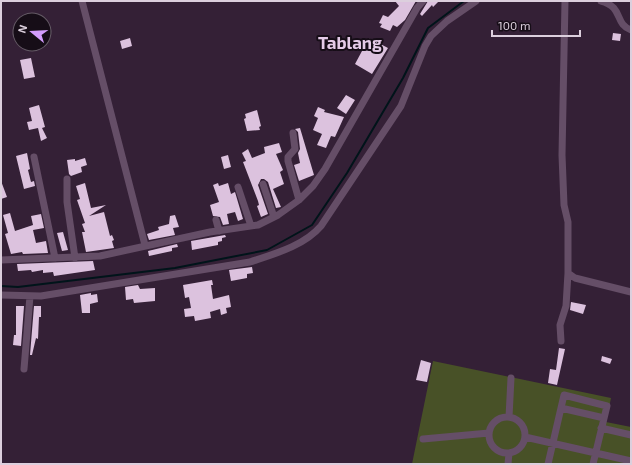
<svg xmlns="http://www.w3.org/2000/svg" width="632" height="465" font-family="'Exo 2',sans-serif">
<style>
.green{fill:#485127}
.lines{fill:none;stroke-linecap:round;stroke-linejoin:round}
.stream{stroke:#00141a;stroke-width:2}
.building{fill:#dcc2de}
.minor{stroke:#654e67;stroke-width:7}
.labels{text-anchor:middle;stroke-width:4;stroke-linejoin:round;paint-order:stroke}
.quarter-label{font-size:17px;font-weight:bold;fill:#e5cbe8;stroke:#160d17}
</style>
<rect width="100%" height="100%" fill="#342036"/>
<path class="green" d="M433 361 611 398 606 422 631 427V464H412Z"/>
<g class="lines">
<path class="stream" d="M1 286 18 287 175 268 267 250 312 225 347 173 403 78 428 28 464 1"/>
</g>
<path class="building" d="M395 1H416L405 20 397 27 393 25 390 31 380 27 382 24 379 23 383 15 388 17 399 6Z
M428 1H439L433 7 432 5 422 16 420 14Z
M613 33 621 34 620 41 612 40Z
M130 38 132 46 122 49 120 41Z
M369 38 388 48 372 74 355 64Z
M31 58 35 77 24 79 20 60Z
M346 95 355 100 346 114 337 108Z
M39 105 45 127 42 128 47 138 41 141 38 128 29 130 27 122 32 121 29 108Z
M318 107 325 110 324 112 344 117 335 137 331 136 326 148 317 145 322 134 313 130 318 118 314 116Z
M257 110 261 126 259 127 260 130 247 131 244 119 246 118 245 114Z
M300 128 314 175 299 181 294 165 300 163 298 153 300 149 298 132 295 129Z
M279 143 282 152 276 154 283 170 280 172 284 184 273 189 281 207 276 208 268 182 264 179H261L258 185 268 214 261 217 257 206 259 205 258 201 243 162 246 161 242 153 248 149 252 158 265 153 264 147Z
M27 153 30 169 28 170 31 182 34 181 35 186 24 189 16 156Z
M228 155 231 167 224 169 221 157Z
M85 158 87 165 81 167 82 172 71 176 69 174 67 160 75 159V161Z
M1 181 7 197 1 199Z
M85 183 91 208 106 205 89 216 104 212 110 236 112 235 114 240 112 241 114 248 86 252 82 232H85L82 224 85 223 77 200 80 199 76 186Z
M218 183 219 186 228 183 231 194 235 192 243 219 238 221 235 212 227 214 229 224 223 225 220 217 213 216 210 205 219 202 213 185Z
M10 213 15 231 33 225 31 216 41 214 44 228 33 230 36 243 46 241 48 253 23 254 22 252 11 254 5 234 8 233 3 215Z
M175 215 179 227 173 228 175 235 149 240 147 234 159 230 158 227 169 224 170 216Z
M63 232 68 250 62 251 57 233Z
M225 235 226 237 222 238V241L218 242V245L192 250 191 241Z
M177 244 178 247 172 248V251L149 256 148 251Z
M93 261 95 270 54 276 53 272 43 273V270L32 272 31 270 18 271 17 264Z
M252 267 253 273 247 274V278L231 281 229 270Z
M212 280 213 285H211L213 299 229 295 231 307 226 308 227 313 221 315 220 309 210 312 211 318 195 321 194 316 185 317 184 309 191 308 189 297 185 298 183 285Z
M138 285 140 289 155 288V301L134 303 133 299 126 300 125 287Z
M91 293V295L97 294 98 302 90 304V313H82L80 295Z
M571 302 586 305 583 314 570 310Z
M16 306H24L21 346 13 345 14 335H16Z
M34 306H41V317H39L38 339 36 338 32 355H30Z
M559 348 565 349 557 385 548 383 550 369 556 370Z
M602 356 612 359 610 364 601 361Z
M421 360 431 363 427 382 416 380Z"/>
<g class="lines">
<path class="minor" d="M82 1 145 245
M565 1 562 155 564 205 568 222V273L575 278 631 292
M601 1C624 7 614 24 631 30
M293 133 295 149 288 157V161L299 200
M34 157 55 258
M67 179V202L75 258
M263 184 274 217
M238 187 251 226
M216 220 219 231
M1 260 100 256 210 232 258 225 278 215 299 200 313 186 325 169 417 8 423 1
M1 295 41 296 250 262C274 254 304 246 321 226L401 106 425 46 431 36 447 21 476 1
M561 341 560 325 566 306 568 273
M24 369 30 296
M561 408 604 418
M509 417 511 378
M489 435a18 18 0 1 1 36 0a18 18 0 1 1-36 0Z
M601 428 631 435
M525 437 631 461
M423 439 489 433
M508 464 509 453
M548 464 564 395 607 406 593 464"/>
</g>
<g class="labels">
<g class="quarter-label">
<text x="350" y="49">Tablang</text>
</g>
</g>
<rect width="632" height="465" fill="none" stroke="#dccfdd" stroke-width="4"/>
<g transform="translate(32 32) rotate(288)"><circle r="19" fill="#160d17" stroke="#655b66"/>
<path d="M0-3L7 15L0 10L-7 15Z" fill="#d39cfd"/>
<text y="-6" font-size="11" font-weight="bold" text-anchor="middle" fill="#dccfdd">N</text>
</g>
<path d="M492 30v6h88v-6" fill="none" stroke="#dccfdd" stroke-width="2"/>
<text x="498" y="30" font-size="12" fill="#dccfdd" stroke="#160d17" stroke-width="3" paint-order="stroke">100 m</text>
</svg>
